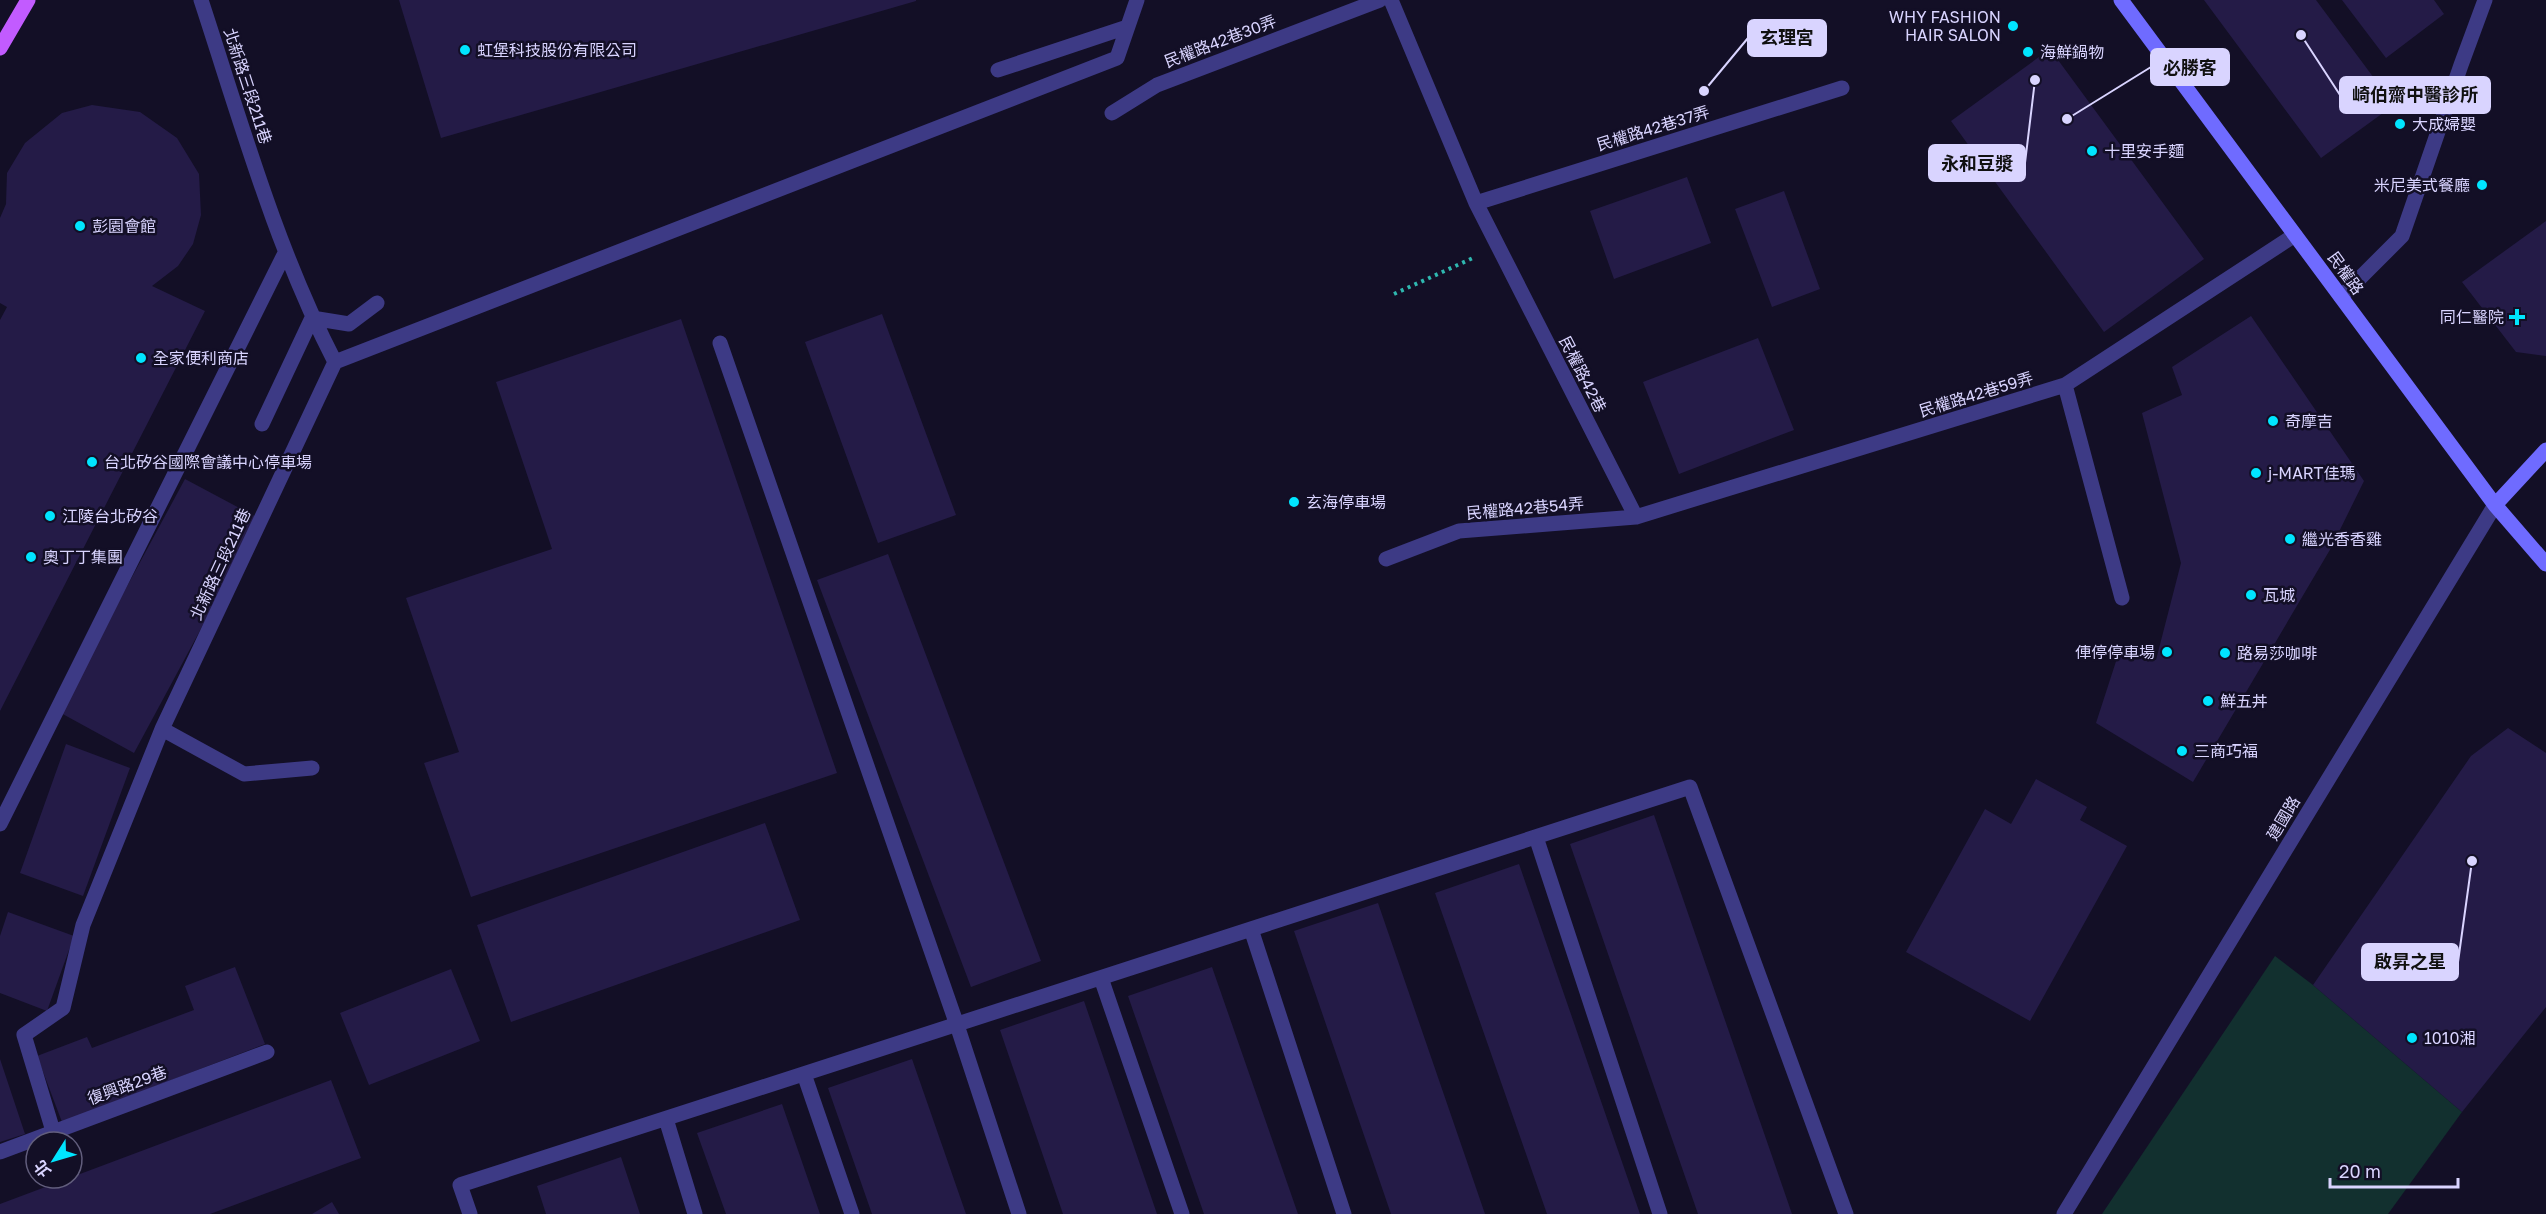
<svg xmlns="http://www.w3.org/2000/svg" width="2546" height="1214" font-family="'Golos Text','Noto Sans TC',sans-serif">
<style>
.green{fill:#12302f}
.building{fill:#241b47}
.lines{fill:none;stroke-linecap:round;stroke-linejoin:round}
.path{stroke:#2fb8b0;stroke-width:4;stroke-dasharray:3 4.5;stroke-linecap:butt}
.lane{stroke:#3d3a85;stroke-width:15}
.street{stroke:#3d3a85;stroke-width:15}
.secondary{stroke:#6f6bff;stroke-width:15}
.primary{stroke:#c25bff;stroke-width:15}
.poi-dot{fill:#00e5ff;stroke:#130f26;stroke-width:2}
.labels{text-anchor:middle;stroke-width:5;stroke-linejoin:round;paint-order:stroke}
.poi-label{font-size:16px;fill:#d9d4ff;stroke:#130f26;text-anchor:start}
.street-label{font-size:16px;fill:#d9d4ff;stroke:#130f26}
.leader{fill:none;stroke:#d9d4ff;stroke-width:2}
.callout-dot{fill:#d9d4ff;stroke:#130f26;stroke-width:2}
.callout{fill:#d9d4ff;stroke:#d9d4ff;stroke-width:2}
.callout-label{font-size:18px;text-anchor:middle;font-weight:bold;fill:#111}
</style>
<rect width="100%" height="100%" fill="#130f26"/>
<path class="green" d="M2275 956 2313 985 2462 1112 2388 1214H2102Z"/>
<path class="building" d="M399 0H916V1L441 138Z
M2204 0H2316L2394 105 2321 158Z
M2342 0H2434L2444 14 2386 58Z
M2050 49 2204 259 2104 332 1951 121Z
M92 105 140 112 177 138 199 174 201 215 193 244 178 266 152 286 205 311 0 711V320L7 307 0 303V218L6 204 7 173 25 143 62 113Z
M1687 177 1711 243 1614 279 1590 211Z
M1784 191 1820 289 1772 307 1735 209Z
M2546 221V356L2516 352 2462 282Z
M882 314 956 515 878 543 805 342Z
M2251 316 2364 481 2331 548 2193 782 2096 723 2121 646 2156 660 2181 563 2142 413 2182 395 2172 367Z
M681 319 837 773 471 897 424 763 459 752 406 598 552 549 496 382Z
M1758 338 1794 430 1679 474 1643 382Z
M185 479 260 519 134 753 59 712Z
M888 554 1041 961 971 987 817 580Z
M2508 728 2546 753V1007L2462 1112 2313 985 2471 756Z
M66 744 130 768 83 896 20 873Z
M2036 779 2087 807 2080 820 2127 846 2030 1021 1906 952 1985 809 2011 824Z
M1654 815 1792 1214H1698L1570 844Z
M765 823 800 920 511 1022 477 925Z
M1519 864 1640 1214H1547L1435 893Z
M1378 903 1485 1214H1391L1294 931Z
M8 912 74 936 47 1011 0 993V936Z
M235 967 265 1044 62 1122 37 1056 87 1037 92 1048 194 1010 185 986Z
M1212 967 1298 1214H1204L1128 996Z
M451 969 480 1041 369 1085 340 1013Z
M1084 1001 1157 1214H1063L1000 1030Z
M0 1059 25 1134 0 1142Z
M912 1059 966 1214H872L828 1088Z
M331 1080 361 1158 210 1214H0V1204Z
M782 1104 820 1214H726L697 1133Z
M621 1157 640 1214H546L537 1186Z
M332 1202 339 1214H312Z"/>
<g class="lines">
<path class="path" d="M1394 294 1473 258"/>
<path class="lane" d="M1391 0 1476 203 1636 517
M998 70 1127 27
M1112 113 1157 85 1380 0
M1476 203 1842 88
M2341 297 2402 236 2461 65 2485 0
M720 343 957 1025 1019 1214
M335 362 1117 58 1137 0
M2065 385 2122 598
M262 424 312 318 349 324 377 303
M1386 559 1459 531 1636 517 2065 385 2295 235
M162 729 244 774 312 768
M0 824 285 253
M1536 837 1660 1214
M1251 929 1344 1214
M1101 978 1182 1214
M804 1074 852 1214
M666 1119 695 1214
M53 1131 24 1035 63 1008 83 925 162 729 335 362C276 248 241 122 201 0
M0 1152 267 1052
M470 1214 460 1185 1690 787 1846 1214"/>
<path class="street" d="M2064 1214 2495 505"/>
<path class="secondary" d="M2121 0 2495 505 2546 564
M2495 505 2546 450"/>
<path class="primary" d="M0 48 28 0"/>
</g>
<g class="poi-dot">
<circle cx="2013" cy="26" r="6"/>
<circle cx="465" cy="50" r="6"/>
<circle cx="2028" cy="52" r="6"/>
<circle cx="2400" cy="124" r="6"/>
<circle cx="2092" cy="151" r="6"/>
<circle cx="2482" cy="185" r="6"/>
<circle cx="80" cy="226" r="6"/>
<path d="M2514 308h6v6h6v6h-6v6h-6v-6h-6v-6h6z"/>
<circle cx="141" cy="358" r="6"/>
<circle cx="2273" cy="421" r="6"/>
<circle cx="92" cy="462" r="6"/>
<circle cx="2256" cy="473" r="6"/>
<circle cx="1294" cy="502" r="6"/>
<circle cx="50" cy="516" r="6"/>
<circle cx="2290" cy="539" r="6"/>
<circle cx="31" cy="557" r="6"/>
<circle cx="2251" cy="595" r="6"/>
<circle cx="2167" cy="652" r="6"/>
<circle cx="2225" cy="653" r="6"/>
<circle cx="2208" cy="701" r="6"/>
<circle cx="2182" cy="751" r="6"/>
<circle cx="2412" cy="1038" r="6"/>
</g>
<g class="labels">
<g class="poi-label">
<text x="2001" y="23" text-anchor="end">WHY FASHION<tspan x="2001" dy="18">HAIR SALON</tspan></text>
<text x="477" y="56">虹堡科技股份有限公司</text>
<text x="2040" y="58">海鮮鍋物</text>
<text x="2412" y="130">大成婦嬰</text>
<text x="2104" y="157">十里安手麵</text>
<text x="2470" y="191" text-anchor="end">米尼美式餐廳</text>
<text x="92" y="232">彭園會館</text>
<text x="2504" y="323" text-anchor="end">同仁醫院</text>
<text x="153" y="364">全家便利商店</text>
<text x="2285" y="427">奇摩吉</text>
<text x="104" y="468">台北矽谷國際會議中心停車場</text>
<text x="2268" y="479">j-MART佳瑪</text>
<text x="1306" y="508">玄海停車場</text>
<text x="62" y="522">江陵台北矽谷</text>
<text x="2302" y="545">繼光香香雞</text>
<text x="43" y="563">奧丁丁集團</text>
<text x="2263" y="601">瓦城</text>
<text x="2155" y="658" text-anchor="end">俥停停車場</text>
<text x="2237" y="659">路易莎咖啡</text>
<text x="2220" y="707">鮮五丼</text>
<text x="2194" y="757">三商巧福</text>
<text x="2424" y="1044">1010湘</text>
</g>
<g class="street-label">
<text transform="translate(1220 41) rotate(-21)" y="6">民權路42巷30弄</text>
<text transform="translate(248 86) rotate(72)" y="6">北新路三段211巷</text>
<text transform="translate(1653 128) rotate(-17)" y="6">民權路42巷37弄</text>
<text transform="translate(2346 273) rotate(54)" y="6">民權路</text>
<text transform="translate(1583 374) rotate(63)" y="6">民權路42巷</text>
<text transform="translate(1976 394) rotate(-17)" y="6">民權路42巷59弄</text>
<text transform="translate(1525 508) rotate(-5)" y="6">民權路42巷54弄</text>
<text transform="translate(220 564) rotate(-65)" y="6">北新路三段211巷</text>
<text transform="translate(2283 818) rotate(-59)" y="6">建國路</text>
<text transform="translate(127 1085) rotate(-20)" y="6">復興路29巷</text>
</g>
</g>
<path class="leader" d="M1704 91L1748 38M2067 119L2151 67M2301 35L2340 95M2035 80L2025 163M2472 861L2458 962"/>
<g class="callout-dot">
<circle cx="1704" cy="91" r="6"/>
<circle cx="2067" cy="119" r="6"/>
<circle cx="2301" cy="35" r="6"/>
<circle cx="2035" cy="80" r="6"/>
<circle cx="2472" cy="861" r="6"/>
</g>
<g class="callout">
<rect x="1748" y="20" width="78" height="36" rx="6"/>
<rect x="2151" y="49" width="78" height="36" rx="6"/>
<rect x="2340" y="77" width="150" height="36" rx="6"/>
<rect x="1929" y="145" width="96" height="36" rx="6"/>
<rect x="2362" y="944" width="96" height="36" rx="6"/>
</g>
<g class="callout-label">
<text x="1787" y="44">玄理宮</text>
<text x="2190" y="74">必勝客</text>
<text x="2415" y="101">崎伯齋中醫診所</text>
<text x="1977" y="170">永和豆漿</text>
<text x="2410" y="968">啟昇之星</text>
</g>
<g transform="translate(54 1160) rotate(233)"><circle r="28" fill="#130f26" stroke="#625e7d" stroke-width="1.5"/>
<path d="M0-4.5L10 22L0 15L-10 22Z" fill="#00e5ff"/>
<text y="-9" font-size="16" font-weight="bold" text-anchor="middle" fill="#d9d4ff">北</text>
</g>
<path d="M2330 1178v9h128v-9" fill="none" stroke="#d9d4ff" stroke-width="3"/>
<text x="2339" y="1178" font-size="18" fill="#d9d4ff" stroke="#130f26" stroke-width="4.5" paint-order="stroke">20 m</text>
</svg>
